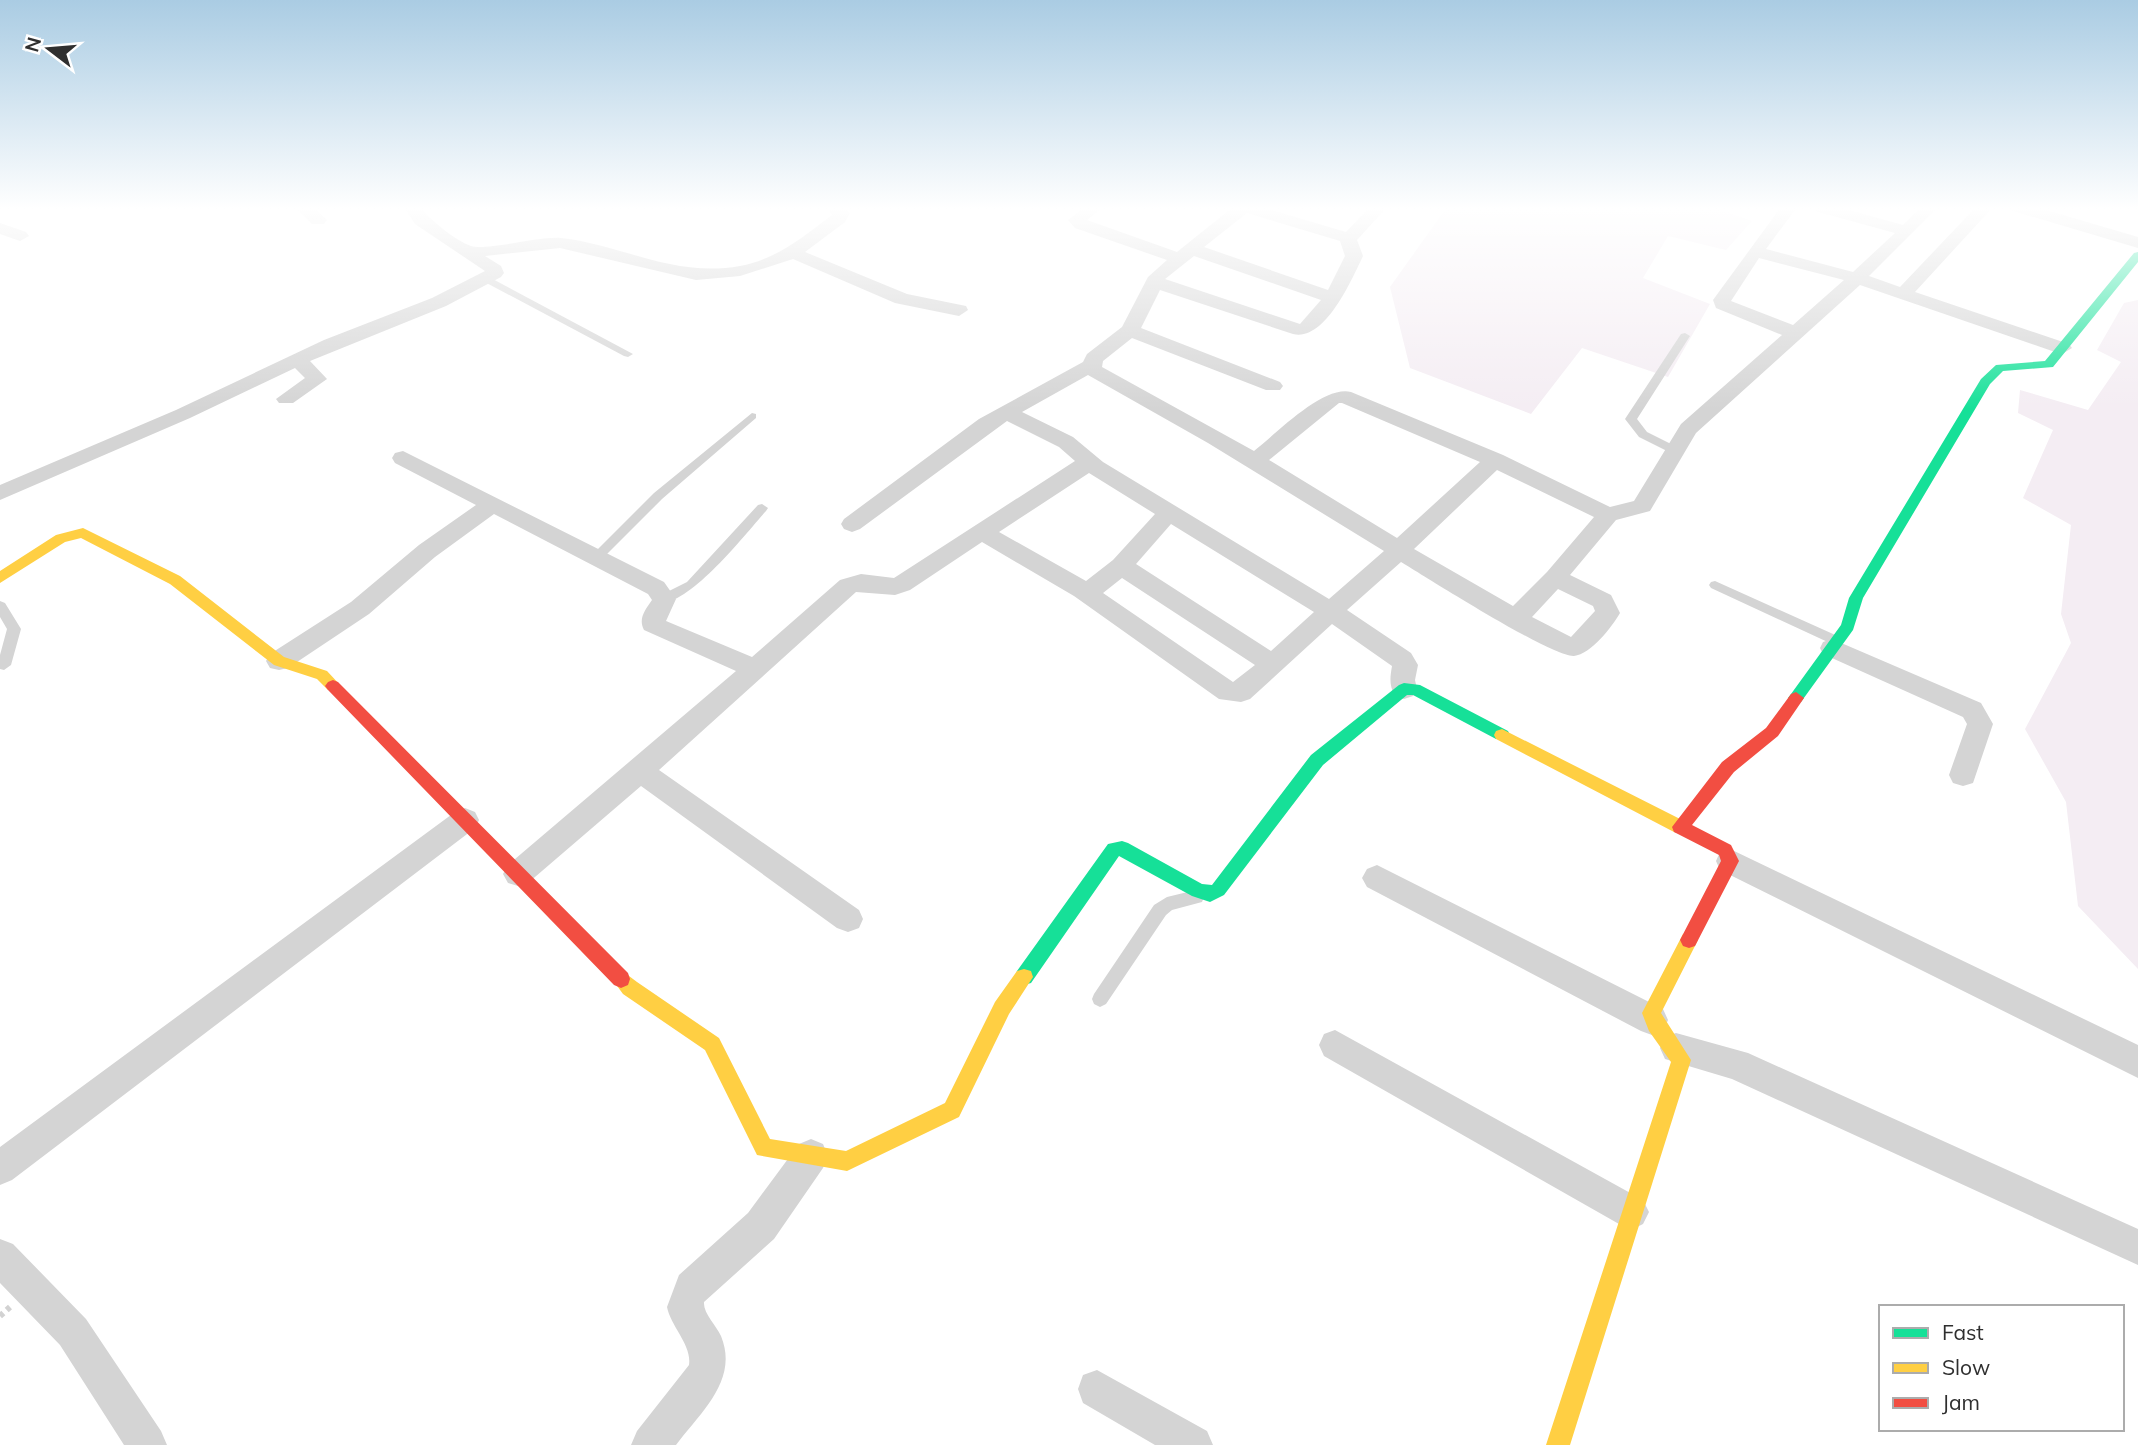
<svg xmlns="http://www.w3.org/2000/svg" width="2138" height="1445" font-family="Mulish,sans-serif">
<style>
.green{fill:#f4edf3}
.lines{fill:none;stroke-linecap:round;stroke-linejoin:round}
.path{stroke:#d2d2d2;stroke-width:6;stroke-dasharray:4.5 4.5;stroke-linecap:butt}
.lane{fill:#d4d4d4;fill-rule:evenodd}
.street{fill:#d4d4d4;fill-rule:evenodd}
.fast{fill:#16e098;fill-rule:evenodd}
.slow{fill:#ffcf43;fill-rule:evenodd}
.jam{fill:#f24e42;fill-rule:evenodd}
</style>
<rect width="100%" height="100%" fill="#fff"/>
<path class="green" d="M1447 207H1712L1752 221 1726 250 1668 236 1643 278 1710 304 1668 377 1582 348 1531 414 1410 368 1390 287Z
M2138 300V969L2078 906 2066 802 2025 729 2071 643 2061 614 2071 525 2023 498 2053 430 2018 413 2020 390 2088 410 2121 362 2097 350 2124 303Z"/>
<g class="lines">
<path class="path" d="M0 1316 10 1307"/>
<path class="lane" d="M481 276H487L633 354 628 357 624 356 481 280Z
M1685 333 1690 336 1637 419 1647 432 1679 448V454L1675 455 1639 437 1625 419 1681 334Z
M752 413 756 414V418L662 499 600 561H592L590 558 592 555 654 493Z
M762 504 768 508 766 511C747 532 688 608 659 602L658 599 659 596 687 582 758 505Z
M1715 581 1842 638 1844 641 1842 644H1832L1711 588 1709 585 1711 582Z
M0 601 5 603 21 629 11 665 4 670 0 669V655L7 629 0 617Z
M1196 890 1202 892 1204 897 1202 902 1172 910 1166 915 1106 1004 1100 1007 1094 1004 1092 999 1094 994 1154 905 1167 897Z"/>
<path class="street" d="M295 207H313L327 220 324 224H312Z
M404 207H420C429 219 456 241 471 246 486 251 540 236 561 238 623 245 674 278 740 266 777 259 803 237 832 215L827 207H845L850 213 845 222 805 252 907 294 966 306 968 310 959 316 895 303 793 259 740 276 696 280 560 248 485 256 501 266 504 273 501 277 446 306 310 361 327 379 293 403H279L276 399 305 378 295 368 190 418 0 500V485L176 410 324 340 432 298 485 271 415 224Z
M1085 207H1103L1087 220 1177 252 1233 207H1262L1346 232 1370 207H1387L1357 240 1363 256C1352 279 1325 342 1293 334L1160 290 1141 328 1280 382 1283 386 1280 390H1266L1132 338 1103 361 1102 367 1254 451C1276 434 1323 385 1351 392L1503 455 1610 507 1634 501 1681 424 1782 335 1716 308 1713 300 1781 207H1797L1766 249 1853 272 1895 233 1815 211 1813 207H1838L1903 225 1921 207H1938L1869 276 1900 287 1976 207H1993L1915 292 2069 344 2072 348 2062 354 2055 352 1860 285 1696 433 1650 511 1616 520 1570 575 1611 595 1620 613C1612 627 1591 654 1574 656 1553 658 1426 577 1401 562L1347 610 1411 653 1418 665 1415 680 1417 689 1413 696 1404 699 1395 696C1389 685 1390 678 1392 666L1332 624 1250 699 1241 702 1219 699 1074 596 982 542 910 590 895 595 856 592 659 770 859 910 863 919 859 928 848 932 837 928 641 786 528 883 518 886 508 883 503 874 508 865 736 671 644 630C638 619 645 610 652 600L648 594 494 514 435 557 369 614 288 668 279 670 270 668 266 661 270 654 351 602 419 545 476 505 395 463 392 458 395 453 403 451 664 582 676 599 666 621 752 657 840 580 861 574 894 578 1075 461 1059 447 1007 421 860 529 852 532 844 529 841 524 844 519 979 419 1083 362 1087 354 1122 327 1148 277 1167 260 1075 228 1068 220ZM1247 213 1340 241 1345 256 1328 290 1204 247ZM1194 256 1321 300 1300 324 1165 279ZM1759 258 1844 280 1793 325 1731 301ZM1088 375 1208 443 1384 551 1329 599 1103 462 1073 437 1022 412ZM1339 403H1342L1480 462 1397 538 1269 460ZM1497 470 1594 517 1547 572 1513 606 1414 549ZM1089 473 1155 514 1113 560 1086 581 999 532ZM1171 524 1314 612 1271 651 1136 564ZM1122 578 1255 665 1233 682 1103 593ZM1558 589 1593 606 1595 611 1571 637 1532 617Z
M2011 207H2036L2138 237V248L2013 211Z
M0 223 26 232 29 236 20 241 0 234Z
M1832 639 1981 703 1993 724 1973 783 1963 786 1953 783 1949 775 1967 724 1963 717 1823 654 1820 648 1823 642Z
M465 808 475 812 479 820 475 828 12 1180 0 1185V1147L455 812Z
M1730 849 2138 1045V1078L1720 870 1716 861 1720 852Z
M1377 865 1663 1009 1668 1020 1663 1031 1652 1035 1641 1031 1367 887 1362 878 1367 869Z
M1335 1030 1643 1200 1649 1212 1643 1224 1631 1230 1619 1224 1324 1056 1319 1045 1324 1034Z
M1676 1033 1748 1053 2138 1229V1265L1732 1079 1665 1059 1660 1048 1665 1037Z
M811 1139 823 1144 828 1156 823 1168 774 1239 704 1302C703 1313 716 1325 721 1336 739 1380 701 1412 676 1445H631L637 1431 689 1365C692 1345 671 1327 667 1307L679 1275 748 1213 799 1144Z
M0 1239 13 1244 86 1319 161 1431 167 1445H124L60 1345 0 1283Z
M1097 1370 1207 1431 1213 1445H1155L1083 1403 1078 1389 1083 1375Z"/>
<path class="fast" d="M2138 252V262L2053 367 2003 371 1990 384 1863 598 1853 630 1801 702H1791L1788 698 1791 694 1841 625 1849 598 1981 379 1996 365 2045 361 2134 253Z
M1404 683 1420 685 1508 731 1510 735 1508 739H1496L1413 695H1407L1323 765 1224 895 1210 902 1192 896 1119 856 1031 983 1024 985 1017 983 1015 977 1017 971 1108 844 1122 841 1128 843 1202 884 1212 885 1311 755 1399 685Z"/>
<path class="slow" d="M83 528 180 576 284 657 327 671 341 686 338 690H328L317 679 274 665 170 584 81 538 65 542 0 583V571L56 535Z
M1502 729 1686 822 1688 827 1686 832 1680 834 1674 832 1496 739 1494 735 1496 731Z
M1689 932 1695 934 1698 940 1661 1013 1691 1060 1570 1445H1546L1671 1062 1649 1031 1642 1013 1683 934Z
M1024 969 1031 971 1033 977 1009 1014 959 1117 847 1171 757 1155 705 1050 623 994 612 979 614 973 621 970 637 982 719 1038 770 1139 846 1151 945 1103 995 1002 1017 971Z"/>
<path class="jam" d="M333 680 338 682 628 973 630 979 628 985 621 988 614 985 328 690 325 686 328 682Z
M1796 692 1804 698 1778 736 1734 772 1692 825 1731 845 1739 861 1695 946 1689 948 1683 946 1680 940 1721 861 1719 855 1674 832 1672 827 1722 762 1766 728 1791 694Z"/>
</g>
<linearGradient id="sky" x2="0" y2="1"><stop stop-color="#aacce3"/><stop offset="0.51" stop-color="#fff"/><stop offset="1" stop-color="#fff" stop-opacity="0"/></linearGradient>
<rect width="2138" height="409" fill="url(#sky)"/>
<rect x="1879" y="1305" width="245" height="126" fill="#ffffff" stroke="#acacac" stroke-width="2"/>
<rect x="1893" y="1328" width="35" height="10" fill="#16e098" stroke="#acacac" stroke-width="2"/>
<text x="1942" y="1340" font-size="21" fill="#2f2f2f">Fast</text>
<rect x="1893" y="1363" width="35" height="10" fill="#ffcf43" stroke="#acacac" stroke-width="2"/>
<text x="1942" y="1375" font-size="21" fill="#2f2f2f">Slow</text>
<rect x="1893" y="1398" width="35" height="10" fill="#f24e42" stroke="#acacac" stroke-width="2"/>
<text x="1942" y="1410" font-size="21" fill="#2f2f2f">Jam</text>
<g transform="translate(49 49) rotate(286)" stroke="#ffffff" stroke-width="5" paint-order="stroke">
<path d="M0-5L12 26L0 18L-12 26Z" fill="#2f2f2f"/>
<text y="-10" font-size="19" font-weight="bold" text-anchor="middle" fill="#2f2f2f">N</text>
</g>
</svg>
